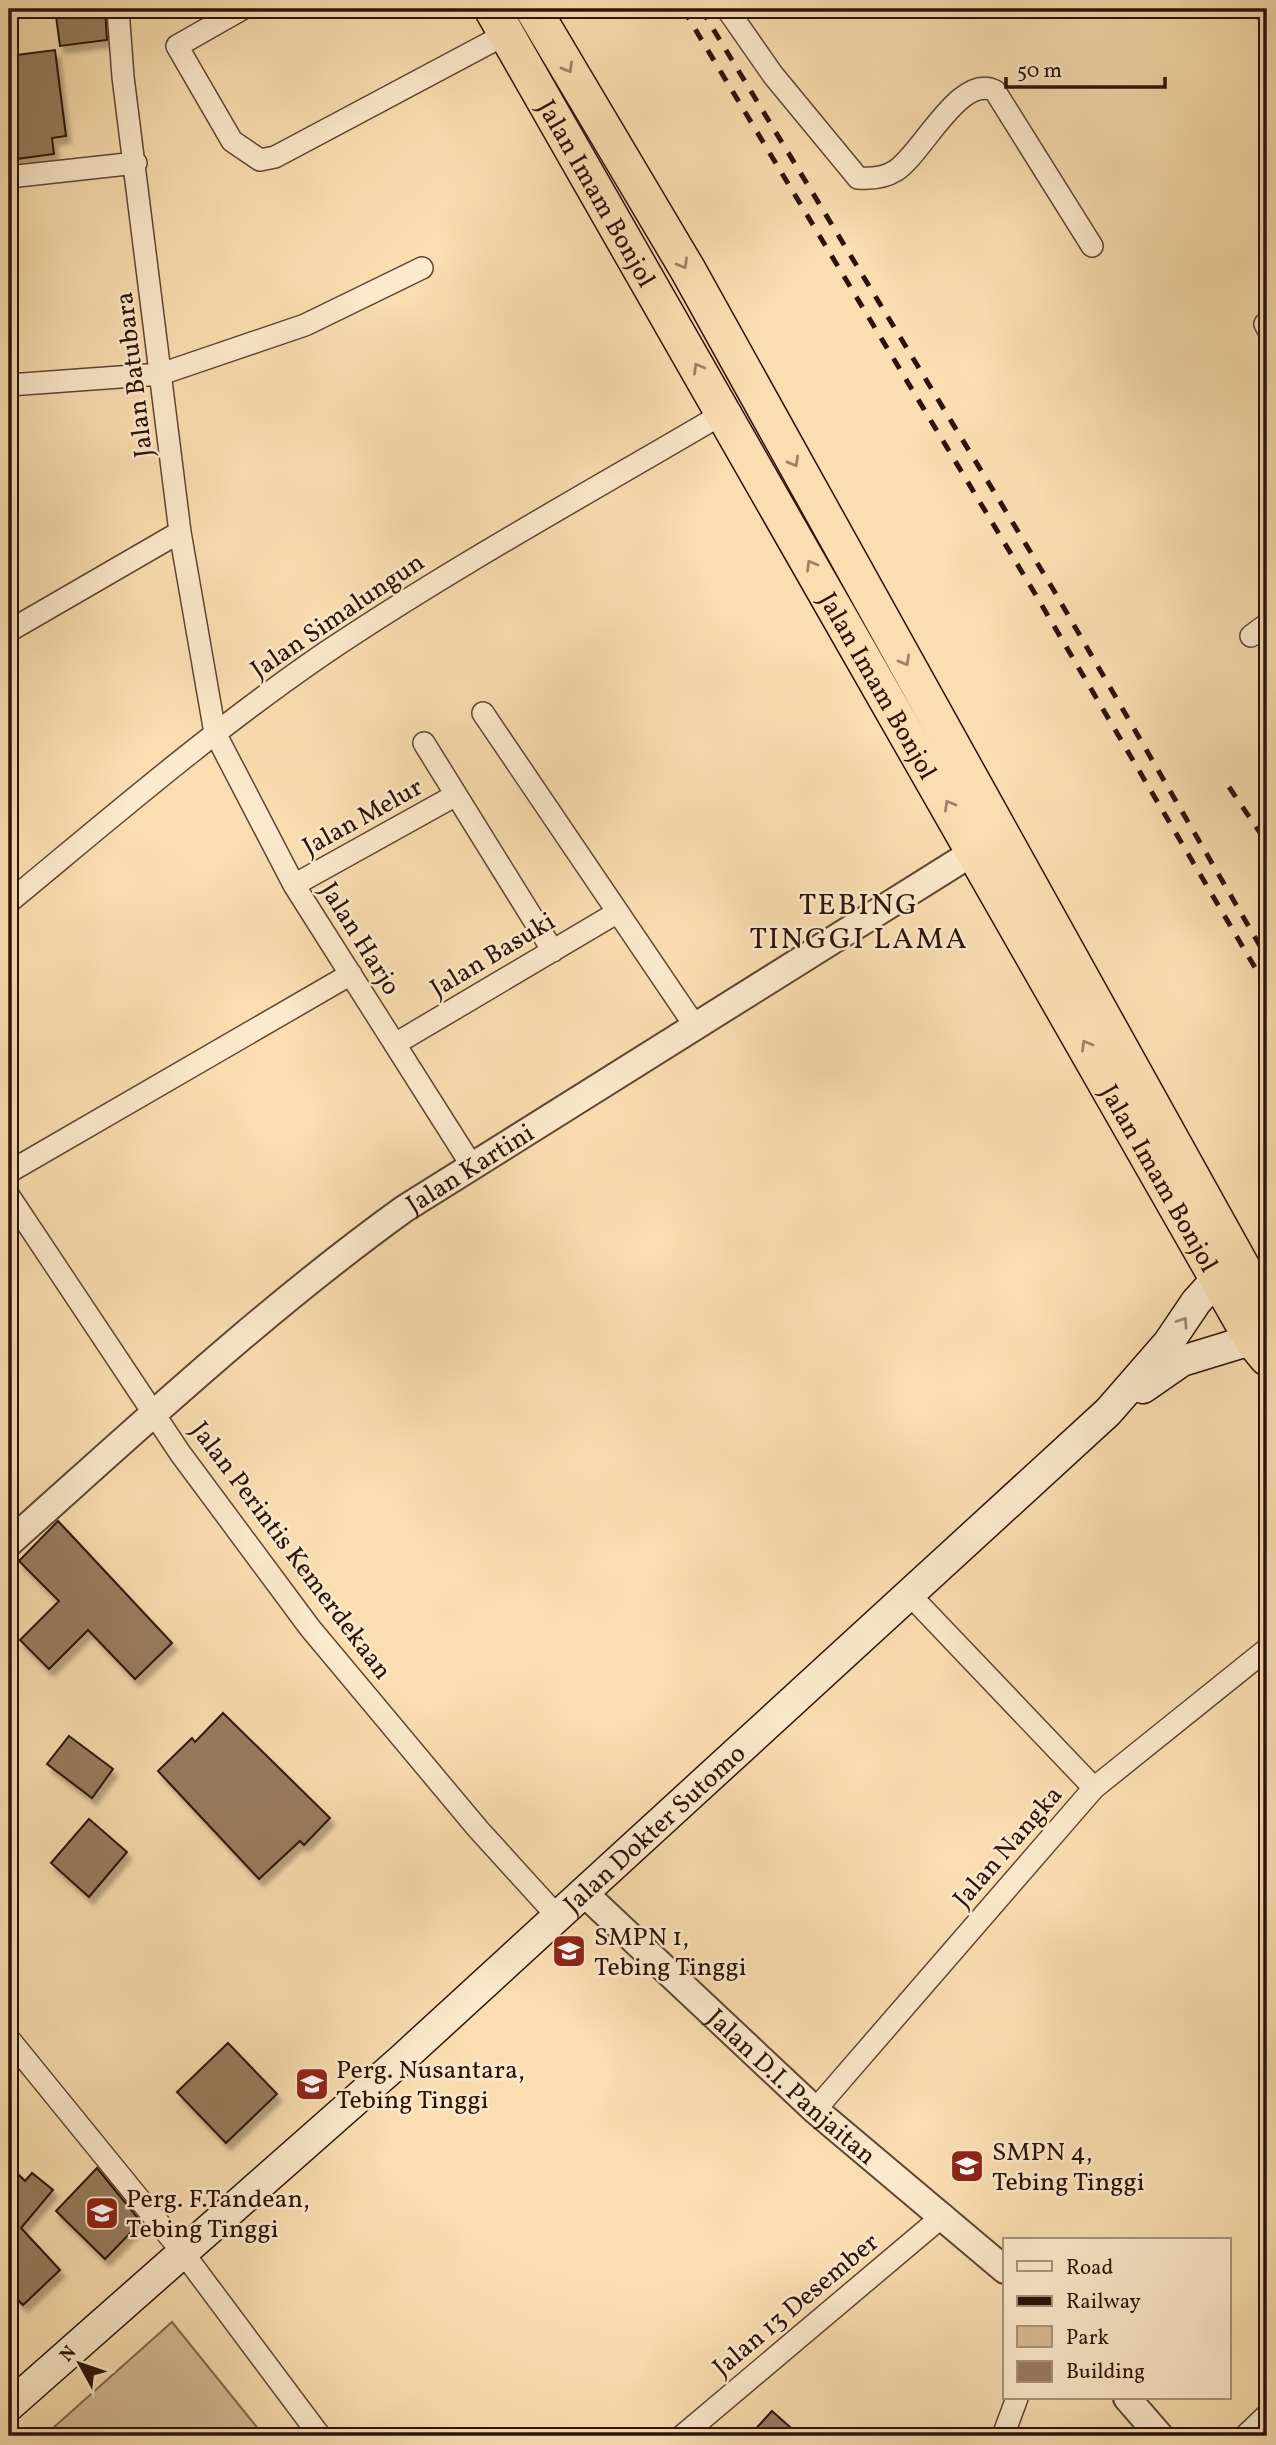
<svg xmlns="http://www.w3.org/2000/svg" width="1276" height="2445" font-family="Vollkorn,serif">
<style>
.green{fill:#d7bb95;stroke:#816750;stroke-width:2}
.building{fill:#977d61;stroke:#2b130a;stroke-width:2;filter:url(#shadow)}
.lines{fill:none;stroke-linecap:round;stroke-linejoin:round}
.minor-casing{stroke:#5f4634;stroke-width:24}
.tertiary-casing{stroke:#5f4634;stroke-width:30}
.secondary-casing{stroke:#2b130a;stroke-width:33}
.trunk-casing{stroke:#2b130a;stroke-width:38}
.minor{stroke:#fceacc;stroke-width:21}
.tertiary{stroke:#fceacc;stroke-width:26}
.secondary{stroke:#fceacc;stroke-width:30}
.trunk{stroke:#fadeb1;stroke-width:35}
.rail{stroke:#2b130a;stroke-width:5;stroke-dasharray:12 12;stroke-linecap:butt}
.oneway{stroke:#9d8366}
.oneway2{stroke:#9e8975}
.labels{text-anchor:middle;stroke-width:5;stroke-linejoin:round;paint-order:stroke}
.street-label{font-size:26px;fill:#2b130a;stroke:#fceacc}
.poi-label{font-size:26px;fill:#2b130a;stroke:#fceacc;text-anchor:start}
.quarter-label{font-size:30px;letter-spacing:2px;fill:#2b130a;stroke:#fceacc}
</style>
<defs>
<filter id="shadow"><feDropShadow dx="4.5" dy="7" stdDeviation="2" flood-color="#0004"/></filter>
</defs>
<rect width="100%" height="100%" fill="#fadeb1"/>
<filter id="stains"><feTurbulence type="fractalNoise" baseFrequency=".00286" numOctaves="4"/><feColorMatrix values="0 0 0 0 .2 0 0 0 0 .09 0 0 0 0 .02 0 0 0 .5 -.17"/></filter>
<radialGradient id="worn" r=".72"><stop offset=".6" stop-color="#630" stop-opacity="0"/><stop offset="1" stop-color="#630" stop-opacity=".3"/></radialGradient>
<path class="green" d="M172 2322 264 2436H44Z"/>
<path class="building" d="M105 10 107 40 60 46 56 16Z
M55 50 66 136 52 138 54 154 9 160V56Z
M58 1521 172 1643 135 1679 88 1630 49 1669 20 1640 59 1601 19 1561Z
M223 1713 330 1818 304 1845 300 1841 259 1879 158 1771 192 1738 195 1742Z
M69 1736 113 1769 92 1798 47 1764Z
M89 1819 127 1852 89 1897 51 1863Z
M228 2043 277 2094 226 2143 177 2092Z
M9 2165 25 2181 32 2173 53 2190 21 2228 60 2270 23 2305 9 2291Z
M97 2168 141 2222 105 2259 56 2211Z
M772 2411 800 2436H749Z"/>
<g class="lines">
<g class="minor-casing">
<path id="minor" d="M118 9 123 77 180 532 215 733 294 885 472 1166
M242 9 177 46 232 141 260 160 275 157 506 34
M727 9 773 75 858 178C871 179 884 178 895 171 921 156 960 72 995 91L1092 246
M1263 9 1267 11
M9 177 136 163
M1265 324 1267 328
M9 385 161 374 305 325 422 268
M9 631 180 532
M1251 636 1267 624
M483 713 695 1026
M424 743 553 951
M294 885 456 795
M9 902C112 817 214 729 325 653 453 567 590 492 724 413
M395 1044 618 912
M9 1172 351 974
M9 1196 180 1453 310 1628 478 1829 558 1917
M911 1596 1094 1788
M9 2039 184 2254 320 2436
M815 2110 1094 1788 1267 1649
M682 2436 944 2215
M1003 2436 1017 2398
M1245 2436 1267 2415"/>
</g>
<g class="tertiary-casing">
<g id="tertiary">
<path id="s1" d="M9 1543C137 1429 264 1310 404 1209L975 851"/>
<path id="s2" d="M584 1893 815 2110 1005 2270"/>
<path d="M1127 2398 1160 2436"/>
</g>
</g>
<g class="secondary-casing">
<g id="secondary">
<path d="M1143 1388 1182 1361 1267 1335"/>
<path id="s3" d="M9 2406 401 2060 1108 1412 1169 1342 1196 1302 1231 1263"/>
</g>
</g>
<g class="trunk-casing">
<g id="trunk">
<path id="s4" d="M492 9 1253 1341 1267 1358"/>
<path d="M533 9 688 270 1267 1312"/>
</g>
</g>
<use href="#minor" class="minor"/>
<use href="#tertiary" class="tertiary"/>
<use href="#secondary" class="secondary"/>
<use href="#trunk" class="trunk"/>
<path class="rail" d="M683 9 1034 592 1267 988
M701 9 1053 589 1267 958
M1229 787 1267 843"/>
</g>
<defs><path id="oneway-chevron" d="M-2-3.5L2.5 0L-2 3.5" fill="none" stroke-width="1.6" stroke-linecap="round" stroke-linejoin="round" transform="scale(1.75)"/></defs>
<g class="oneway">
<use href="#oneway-chevron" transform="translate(568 68) rotate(60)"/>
<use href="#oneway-chevron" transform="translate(683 264) rotate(60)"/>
<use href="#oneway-chevron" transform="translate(698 368) rotate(-120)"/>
<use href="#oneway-chevron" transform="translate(794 462) rotate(61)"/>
<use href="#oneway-chevron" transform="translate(811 565) rotate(-120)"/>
<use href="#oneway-chevron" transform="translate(905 661) rotate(61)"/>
<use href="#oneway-chevron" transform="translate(949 805) rotate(-120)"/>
<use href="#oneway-chevron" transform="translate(1086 1045) rotate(-120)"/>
</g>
<use class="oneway2" href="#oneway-chevron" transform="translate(1183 1322) rotate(-56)"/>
<defs>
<g id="school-square" transform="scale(1.75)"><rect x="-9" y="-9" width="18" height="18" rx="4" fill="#8f2418" stroke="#fceacc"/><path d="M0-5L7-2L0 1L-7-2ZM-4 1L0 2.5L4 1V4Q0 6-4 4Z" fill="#fff"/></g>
</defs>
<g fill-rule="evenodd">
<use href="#school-square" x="569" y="1951"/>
<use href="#school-square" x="312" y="2084"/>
<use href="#school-square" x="967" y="2166"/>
<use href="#school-square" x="102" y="2213"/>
</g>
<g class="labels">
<g class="street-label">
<text dy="9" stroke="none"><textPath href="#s4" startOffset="212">Jalan Imam Bonjol</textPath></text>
<text transform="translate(133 375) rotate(-97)" y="9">Jalan Batubara</text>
<text transform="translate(337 615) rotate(-34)" y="9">Jalan Simalungun</text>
<text dy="9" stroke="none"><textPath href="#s4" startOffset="779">Jalan Imam Bonjol</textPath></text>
<text transform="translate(362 816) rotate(-29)" y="9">Jalan Melur</text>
<text transform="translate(361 938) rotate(58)" y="9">Jalan Harjo</text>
<text transform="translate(492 954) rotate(-31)" y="9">Jalan Basuki</text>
<text dy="9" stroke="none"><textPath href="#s1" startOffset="595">Jalan Kartini</textPath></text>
<text dy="9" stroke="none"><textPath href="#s4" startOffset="1346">Jalan Imam Bonjol</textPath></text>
<text transform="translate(292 1550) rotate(53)" y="9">Jalan Perintis Kemerdekaan</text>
<text dy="9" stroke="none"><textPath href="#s3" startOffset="866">Jalan Dokter Sutomo</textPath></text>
<text transform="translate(1007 1846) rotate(-49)" y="9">Jalan Nangka</text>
<text dy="9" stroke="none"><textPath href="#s2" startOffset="284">Jalan D.I. Panjaitan</textPath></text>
<text transform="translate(795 2304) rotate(-40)" y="9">Jalan 13 Desember</text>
</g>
<g class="poi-label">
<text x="594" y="1945">SMPN 1,<tspan x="594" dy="30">Tebing Tinggi</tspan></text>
<text x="336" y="2078">Perg. Nusantara,<tspan x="336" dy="30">Tebing Tinggi</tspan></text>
<text x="992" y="2160">SMPN 4,<tspan x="992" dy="30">Tebing Tinggi</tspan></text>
<text x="126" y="2207">Perg. F.Tandean,<tspan x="126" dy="30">Tebing Tinggi</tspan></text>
</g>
<g class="quarter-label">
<text x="859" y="914">TEBING<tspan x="859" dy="34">TINGGI LAMA</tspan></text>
</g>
</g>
<rect width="1276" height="2445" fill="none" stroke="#fadeb1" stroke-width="35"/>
<rect x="10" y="10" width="1255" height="2424" fill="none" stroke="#2b130a" stroke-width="3.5"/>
<rect x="18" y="18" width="1241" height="2410" fill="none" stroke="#2b130a" stroke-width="2"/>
<rect x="1003" y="2238" width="228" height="161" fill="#fceacc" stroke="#a8947e" stroke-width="2"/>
<rect x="1017" y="2261" width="35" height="10" fill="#fceacc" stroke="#a8947e" stroke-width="2"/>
<text x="1066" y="2274" font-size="21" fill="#2b130a">Road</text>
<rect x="1017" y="2296" width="35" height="10" fill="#2b130a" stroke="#a8947e" stroke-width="2"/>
<text x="1066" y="2308" font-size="21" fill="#2b130a">Railway</text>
<rect x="1017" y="2326" width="35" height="21" fill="#d7bb95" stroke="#a8947e" stroke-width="2"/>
<text x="1066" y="2344" font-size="21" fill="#2b130a">Park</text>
<rect x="1017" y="2361" width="35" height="21" fill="#977d61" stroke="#a8947e" stroke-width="2"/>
<text x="1066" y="2378" font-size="21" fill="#2b130a">Building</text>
<g transform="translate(80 2364) rotate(310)" stroke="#fceacc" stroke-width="5" paint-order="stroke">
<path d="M0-5L12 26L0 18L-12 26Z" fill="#2b130a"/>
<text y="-10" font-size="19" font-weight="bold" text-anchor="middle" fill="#2b130a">N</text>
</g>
<path d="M1006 77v10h159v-10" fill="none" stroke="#2b130a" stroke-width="3.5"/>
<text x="1017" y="77" font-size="21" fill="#2b130a" stroke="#fceacc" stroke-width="5" paint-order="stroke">50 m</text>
<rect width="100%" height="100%" filter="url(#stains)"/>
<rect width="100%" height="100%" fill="url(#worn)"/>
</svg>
